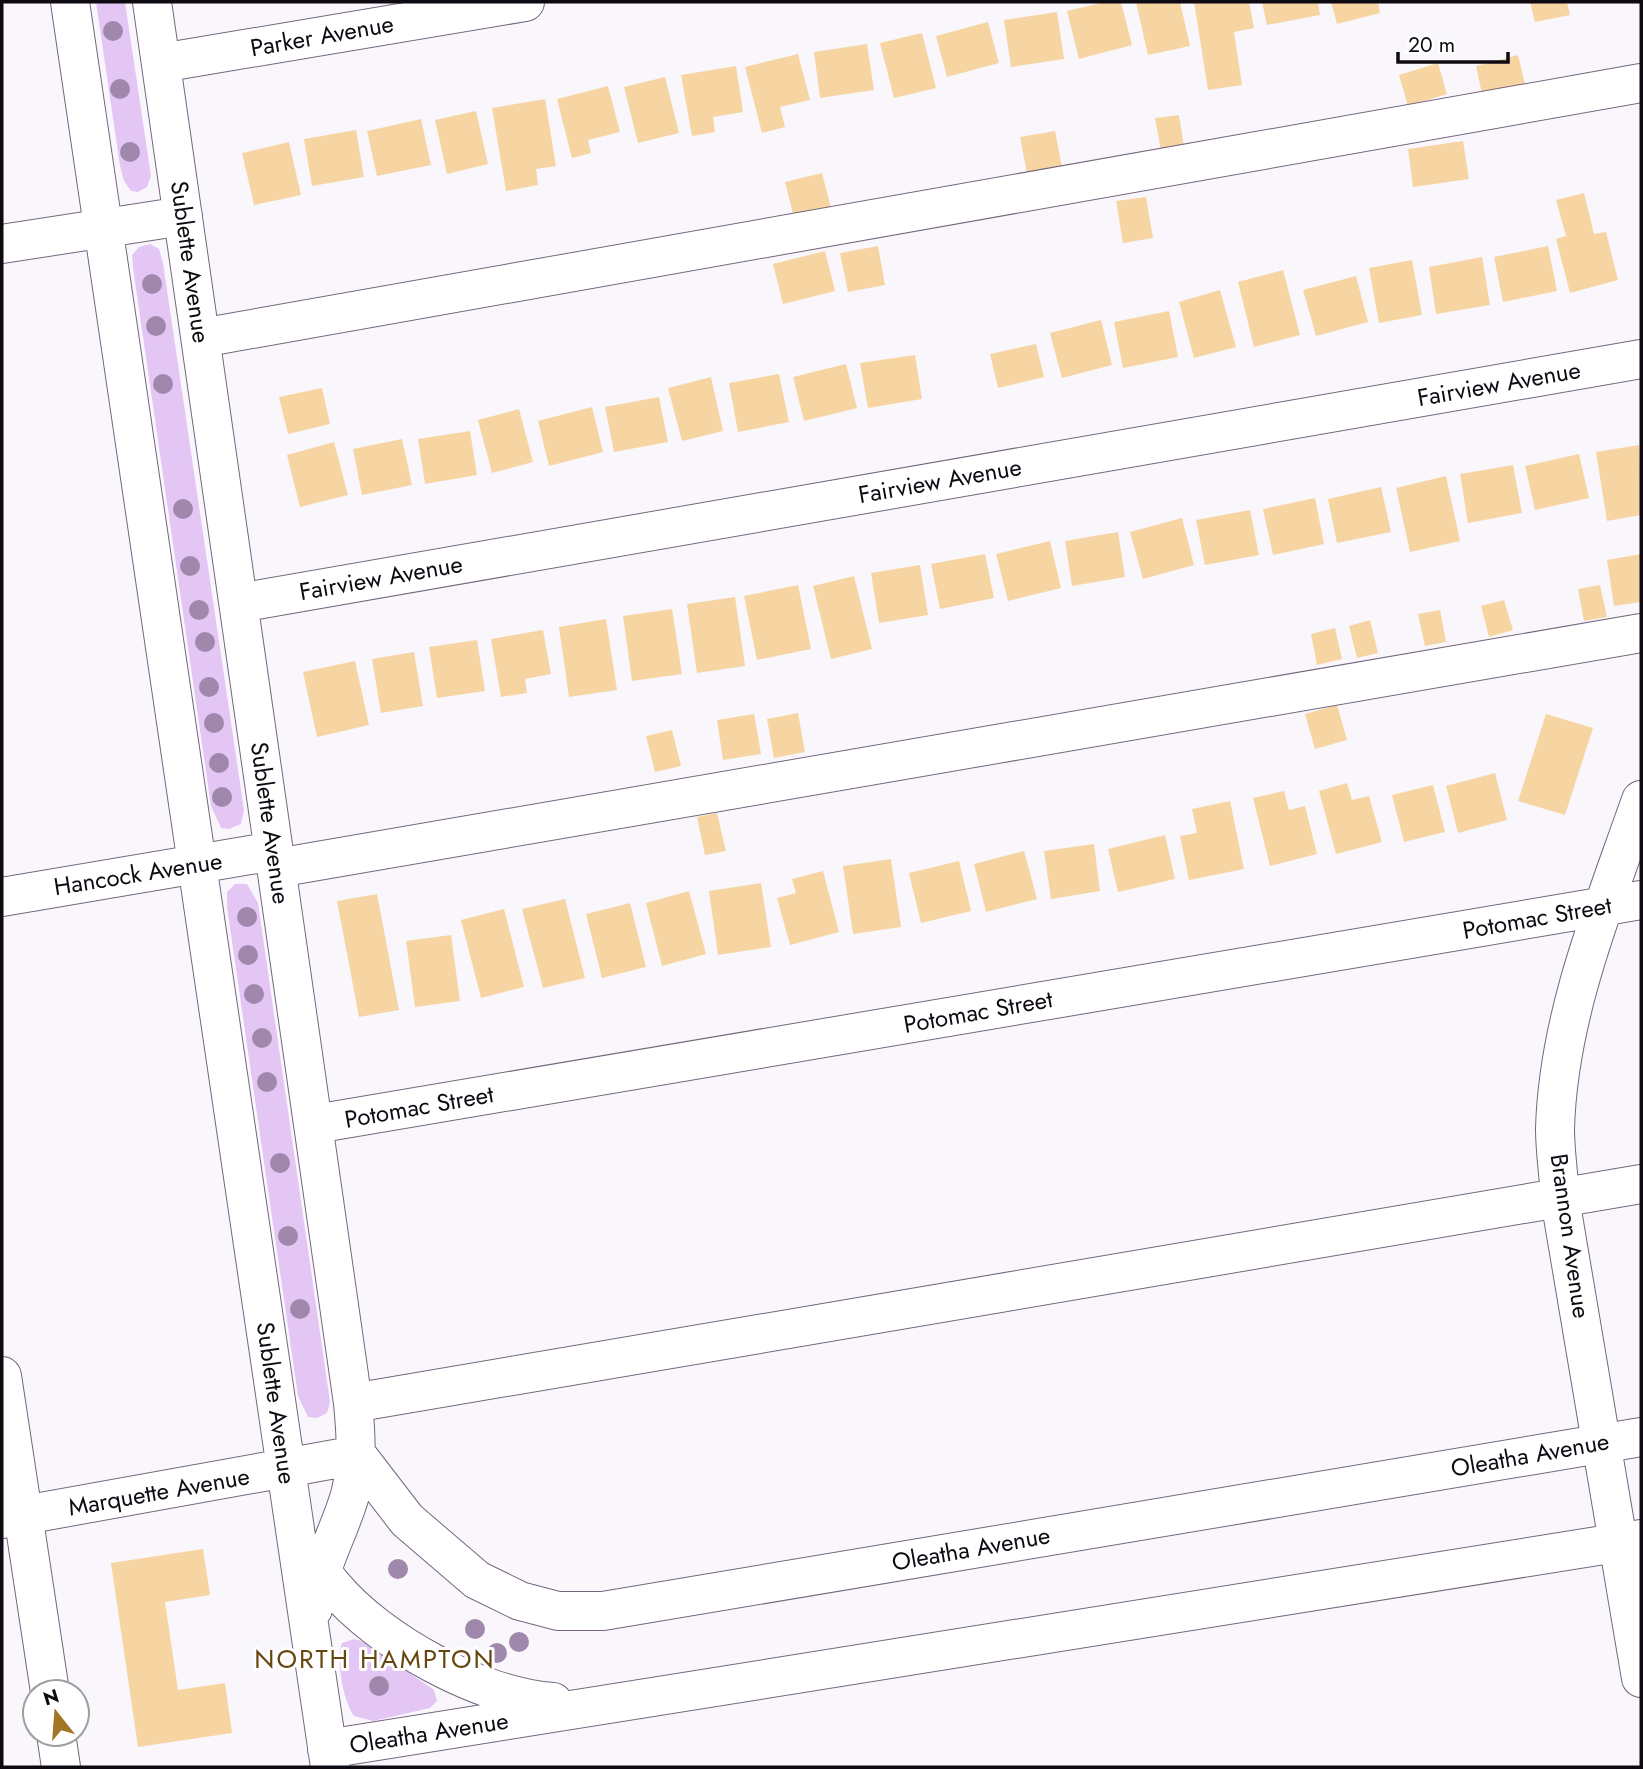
<svg xmlns="http://www.w3.org/2000/svg" width="1643" height="1769" font-family="Jost,sans-serif">
<style>
.green{fill:#e4c6f5}
.building{fill:#f6d5a3}
.lines{fill:none;stroke-linecap:round;stroke-linejoin:round}
.minor-casing{stroke:#75667e;stroke-width:40}
.minor{stroke:#fff;stroke-width:38}
.tree{fill:#9f88ab}
.labels{text-anchor:middle;stroke-width:6;stroke-linejoin:round;paint-order:stroke}
.street-label{font-size:24px;fill:#0f0912;stroke:#fff}
.neighbourhood-label{font-size:26px;letter-spacing:2px;fill:#66470f;stroke:#fff}
</style>
<rect width="100%" height="100%" fill="#faf7fc"/>
<path class="green" d="M96 2H125L151 176 147 187 138 192 131 191 124 181 120 166Z
M150 244 159 249 163 263 244 810 241 824 229 829 221 828 211 806 133 268 132 255 139 247Z
M235 884H247L258 903 330 1402 327 1413 317 1418 308 1417 298 1396 227 907V892Z
M354 1639 365 1642 434 1690 437 1701 430 1708 373 1721 354 1716C343 1700 336 1662 342 1643Z"/>
<path class="building" d="M1105 2H1121L1132 45 1079 59 1067 11Z
M1136 2H1180L1190 46 1148 55Z
M1194 2H1249L1254 28 1234 32 1242 85 1208 90Z
M1262 2H1318L1320 15 1267 25Z
M1331 2H1378L1380 13 1337 24Z
M1530 2H1567L1570 15 1535 22Z
M1057 12 1064 59 1011 67 1004 20Z
M988 22 999 63 947 77 936 36Z
M922 33 936 88 894 98 880 43Z
M867 44 874 90 820 98 814 52Z
M798 54 810 100 780 107 785 127 762 133 745 67Z
M1518 55 1526 88 1483 99 1476 66Z
M1438 63 1447 94 1408 106 1399 75Z
M736 66 743 112 713 117 715 132 692 136 681 75Z
M665 77 679 133 638 143 624 87Z
M608 86 620 132 588 140 591 153 572 158 557 99Z
M545 99 556 166 536 169 538 185 506 191 492 108Z
M476 111 488 164 447 174 435 120Z
M1179 115 1184 147 1161 151 1155 118Z
M421 119 431 165 377 176 367 131Z
M356 130 364 177 312 186 304 139Z
M1055 131 1062 167 1027 173 1020 137Z
M1463 141 1469 179 1413 187 1408 149Z
M289 142 301 195 254 205 242 153Z
M822 173 831 208 794 218 785 182Z
M1584 193 1594 234 1606 232 1618 280 1570 293 1556 239 1566 236 1556 200Z
M1146 197 1153 238 1123 243 1116 201Z
M878 246 885 285 848 292 840 253Z
M1548 246 1557 291 1503 302 1494 257Z
M825 251 835 291 783 304 773 264Z
M1482 257 1490 305 1436 314 1429 267Z
M1412 260 1422 315 1379 323 1369 268Z
M1283 270 1300 335 1254 347 1238 282Z
M1356 276 1368 322 1316 336 1303 290Z
M1220 290 1236 347 1194 358 1179 302Z
M1169 311 1178 357 1123 368 1114 322Z
M1101 320 1112 365 1062 378 1050 333Z
M1036 344 1044 377 998 388 990 354Z
M915 355 922 399 868 408 860 363Z
M846 364 857 408 804 421 793 377Z
M779 374 789 422 738 432 729 383Z
M711 377 723 431 682 441 668 388Z
M322 388 330 424 288 434 279 397Z
M659 397 668 442 614 452 605 407Z
M592 407 603 452 549 466 538 421Z
M519 409 533 462 492 473 478 420Z
M470 431 477 475 425 484 418 439Z
M402 439 412 485 362 495 353 449Z
M334 442 348 495 300 507 287 455Z
M1639 445 1641 515 1607 521 1596 452Z
M1579 454 1589 498 1535 510 1525 466Z
M1513 465 1522 513 1468 523 1460 474Z
M1446 476 1460 541 1410 552 1396 488Z
M1381 487 1391 532 1337 543 1328 499Z
M1315 498 1324 544 1273 555 1263 509Z
M1250 510 1259 555 1205 565 1196 520Z
M1182 518 1194 565 1143 579 1130 532Z
M1118 532 1125 577 1072 586 1065 541Z
M1050 541 1061 588 1008 601 996 554Z
M985 554 994 598 940 609 931 564Z
M1641 554V602L1614 606 1607 560Z
M920 565 928 615 879 623 871 573Z
M854 576 872 649 831 659 813 586Z
M798 585 811 649 757 660 744 596Z
M1600 585 1607 617 1584 621 1578 589Z
M735 597 745 666 697 673 687 604Z
M1504 600 1513 630 1489 637 1481 606Z
M672 609 682 674 632 681 623 616Z
M1440 610 1446 642 1425 646 1418 614Z
M606 619 617 690 569 697 559 627Z
M1370 620 1378 653 1357 658 1349 626Z
M1335 628 1342 659 1317 665 1311 634Z
M543 630 551 674 525 679 527 693 501 697 491 639Z
M477 640 485 691 437 698 429 647Z
M414 652 423 706 381 713 372 659Z
M355 661 369 725 317 737 303 672Z
M1337 705 1347 740 1315 749 1305 714Z
M798 713 805 752 774 758 767 719Z
M754 714 761 754 723 760 717 720Z
M1546 714 1593 728 1565 815 1518 801Z
M672 730 681 766 655 772 646 736Z
M1495 773 1507 820 1458 833 1446 786Z
M1347 783 1352 800 1369 796 1382 842 1336 854 1319 791Z
M1433 785 1445 832 1404 842 1392 795Z
M1284 791 1289 810 1305 806 1317 854 1270 866 1253 798Z
M1230 801 1244 869 1189 880 1180 836 1197 833 1192 809Z
M717 813 726 851 705 855 697 817Z
M1165 835 1175 879 1118 892 1108 849Z
M1094 844 1100 891 1051 899 1044 851Z
M1024 851 1037 899 986 912 974 864Z
M891 859 901 927 853 934 843 866Z
M959 861 971 911 921 923 909 873Z
M823 871 839 932 790 945 777 898 796 893 792 879Z
M761 883 771 947 718 955 709 891Z
M689 891 706 954 662 966 646 903Z
M377 894 399 1010 359 1017 337 901Z
M565 899 585 978 543 988 522 909Z
M630 903 646 967 602 978 586 914Z
M504 909 524 987 481 998 461 920Z
M451 935 460 1001 415 1007 406 941Z
M203 1549 210 1595 165 1602 178 1690 225 1683 232 1733 138 1747 111 1563Z"/>
<g class="lines">
<g class="minor-casing">
<path id="minor" d="M70 2 330 1767
M152 2 353 1403C356 1434 358 1464 350 1495 339 1533 317 1569 313 1609
M161 63 525 2
M2 244 183 216
M201 338 1641 83
M239 603 1641 359
M1641 800C1604 906 1558 1016 1555 1129 1555 1152 1559 1176 1560 1199L1641 1678
M277 868 1641 633
M2 897 274 851
M315 1124 1641 900
M2 1376 50 1692
M353 1403 1641 1184
M2 1519 357 1455 407 1520 477 1580 520 1601 558 1611H603L1641 1437
M311 1553C318 1564 324 1576 332 1585 379 1642 480 1697 553 1702
M56 1734 61 1767
M327 1749 1641 1539"/>
</g>
<use href="#minor" class="minor"/>
</g>
<g class="tree">
<circle cx="113" cy="31" r="10"/>
<circle cx="120" cy="89" r="10"/>
<circle cx="130" cy="152" r="10"/>
<circle cx="152" cy="284" r="10"/>
<circle cx="156" cy="326" r="10"/>
<circle cx="163" cy="384" r="10"/>
<circle cx="183" cy="509" r="10"/>
<circle cx="190" cy="566" r="10"/>
<circle cx="199" cy="610" r="10"/>
<circle cx="205" cy="642" r="10"/>
<circle cx="209" cy="687" r="10"/>
<circle cx="214" cy="723" r="10"/>
<circle cx="219" cy="763" r="10"/>
<circle cx="222" cy="797" r="10"/>
<circle cx="247" cy="917" r="10"/>
<circle cx="248" cy="955" r="10"/>
<circle cx="254" cy="994" r="10"/>
<circle cx="262" cy="1038" r="10"/>
<circle cx="267" cy="1082" r="10"/>
<circle cx="280" cy="1163" r="10"/>
<circle cx="288" cy="1236" r="10"/>
<circle cx="300" cy="1309" r="10"/>
<circle cx="398" cy="1569" r="10"/>
<circle cx="475" cy="1629" r="10"/>
<circle cx="519" cy="1642" r="10"/>
<circle cx="497" cy="1653" r="10"/>
<circle cx="379" cy="1686" r="10"/>
</g>
<g class="labels">
<g class="street-label">
<text transform="translate(322 36) rotate(-10)" y="8">Parker Avenue</text>
<text transform="translate(190 262) rotate(82)" y="8">Sublette Avenue</text>
<text transform="translate(1499 384) rotate(-10)" y="8">Fairview Avenue</text>
<text transform="translate(940 481) rotate(-10)" y="8">Fairview Avenue</text>
<text transform="translate(381 578) rotate(-10)" y="8">Fairview Avenue</text>
<text transform="translate(270 823) rotate(82)" y="8">Sublette Avenue</text>
<text transform="translate(138 874) rotate(-9)" y="8">Hancock Avenue</text>
<text transform="translate(1537 918) rotate(-10)" y="8">Potomac Street</text>
<text transform="translate(978 1012) rotate(-10)" y="8">Potomac Street</text>
<text transform="translate(419 1107) rotate(-10)" y="8">Potomac Street</text>
<text transform="translate(1570 1236) rotate(82)" y="8">Brannon Avenue</text>
<text transform="translate(276 1403) rotate(82)" y="8">Sublette Avenue</text>
<text transform="translate(1530 1455) rotate(-10)" y="8">Oleatha Avenue</text>
<text transform="translate(159 1492) rotate(-10)" y="8">Marquette Avenue</text>
<text transform="translate(971 1549) rotate(-10)" y="8">Oleatha Avenue</text>
<text transform="translate(429 1733) rotate(-9)" y="8">Oleatha Avenue</text>
</g>
<g class="neighbourhood-label">
<text x="375" y="1668">NORTH HAMPTON</text>
</g>
</g>
<rect width="1643" height="1769" fill="none" stroke="#0f0912" stroke-width="7"/>
<g transform="translate(56 1713) rotate(343)"><circle r="33" fill="#ffffff" stroke="#9f9da0" stroke-width="2"/>
<path d="M0-5L12 26L0 18L-12 26Z" fill="#a27527"/>
<text y="-10" font-size="19" font-weight="bold" text-anchor="middle" fill="#0f0912">N</text>
</g>
<path d="M1398 52v10h110v-10" fill="none" stroke="#0f0912" stroke-width="3.5"/>
<text x="1408" y="52" font-size="21" fill="#0f0912" stroke="#ffffff" stroke-width="5" paint-order="stroke">20 m</text>
</svg>
